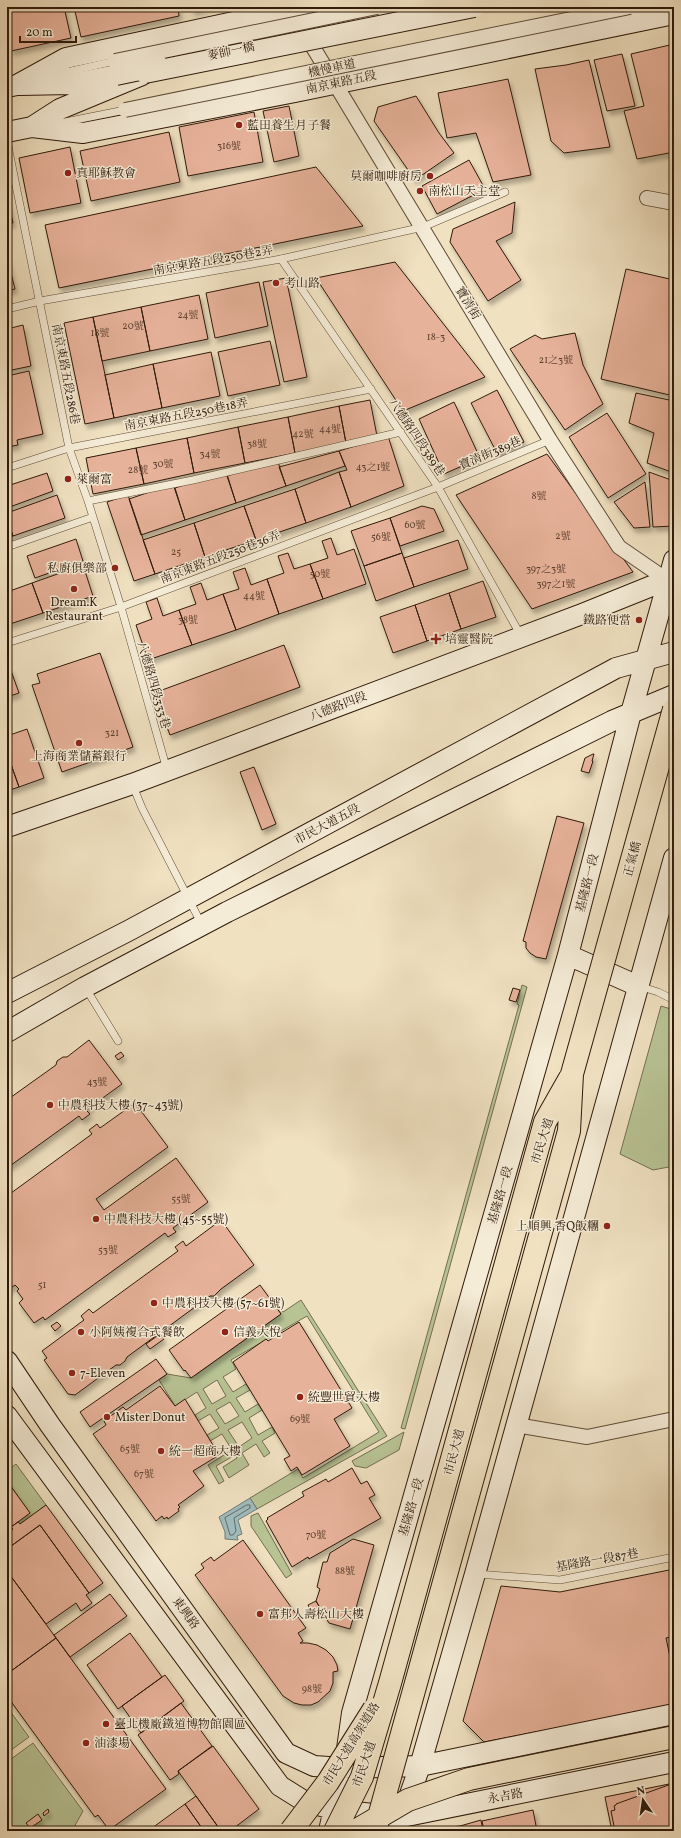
<svg xmlns="http://www.w3.org/2000/svg" width="681" height="1838" font-family="Vollkorn,'Noto Serif TC',serif">
<style>
.green{fill:#b8c394;stroke:#746e50;fill-rule:evenodd}
.water{fill:#9fbbbd;stroke:#727b76}
.lines{fill:none;stroke-linecap:round;stroke-linejoin:round}
.shore{stroke:#676a64;stroke-width:1}
.building{fill:#e7b29a;stroke:#2f1a0b;filter:url(#shadow)}
.lane-casing{stroke:#5f4c38;stroke-width:8}
.street-casing{stroke:#5f4c38;stroke-width:16}
.secondary-casing{stroke:#2f1a0b;stroke-width:22}
.lane{stroke:#f5ecd7;stroke-width:7}
.street{stroke:#f5ecd7;stroke-width:14}
.secondary{stroke:#f5ecd7;stroke-width:20}
.street-bridge-casing{stroke:#5f4c38;stroke-width:16;stroke-linecap:butt}
.secondary-bridge-casing{stroke:#2f1a0b;stroke-width:22;stroke-linecap:butt}
.highway-bridge-casing{stroke:#2f1a0b;stroke-width:24;stroke-linecap:butt}
.street-bridge{stroke:#f5ecd7;stroke-width:14}
.secondary-bridge{stroke:#f5ecd7;stroke-width:20}
.highway-bridge{stroke:#f0e1c1;stroke-width:22}
.poi-dot{fill:#8f2418;stroke:#f5ecd7;stroke-width:1.5}
.labels{text-anchor:middle;stroke-width:3;stroke-linejoin:round;paint-order:stroke}
.number-label{font-size:10px;fill:#5d402f}
.street-label{font-size:12px;fill:#2f1a0b;stroke:#f5ecd7}
.poi-label{font-size:12px;fill:#2f1a0b;stroke:#f5ecd7;text-anchor:start}
</style>
<defs>
<filter id="shadow"><feDropShadow dx="2.5" dy="4.5" stdDeviation="2" flood-color="#0004"/></filter>
</defs>
<rect width="100%" height="100%" fill="#f0e1c1"/>
<filter id="stains"><feTurbulence type="fractalNoise" baseFrequency=".005" numOctaves="4"/><feColorMatrix values="0 0 0 0 .2 0 0 0 0 .09 0 0 0 0 .02 0 0 0 .5 -.17"/></filter>
<radialGradient id="worn" r=".72"><stop offset=".6" stop-color="#630" stop-opacity="0"/><stop offset="1" stop-color="#630" stop-opacity=".3"/></radialGradient>
<path class="green" d="M522 985 527 987 405 1429 401 1428 519 1005 517 1004Z
M661 1006 674 1010V1166L653 1170 620 1154Z
M301 1300 387 1436 257 1509 250 1498 298 1469 303 1478 379 1432 307 1316 231 1360 236 1369 223 1377 233 1392 246 1384 250 1390 236 1398 245 1412 258 1404 262 1410 249 1418 258 1435 272 1427 275 1433 262 1441 270 1453 264 1457 256 1444 242 1453 249 1465 229 1478 223 1467 237 1458 235 1455 216 1466 224 1481 219 1484 208 1465 232 1450 222 1434 210 1441 207 1435 219 1428 210 1414 198 1421 195 1415 206 1408 197 1392 175 1406 159 1380 167 1374 191 1378 281 1314 277 1308 279 1307 283 1312ZM217 1380 226 1396 212 1404 203 1389ZM230 1402 239 1416 225 1424 216 1410ZM242 1422 252 1438 239 1447 228 1430Z
M404 1432 399 1450 366 1468 355 1466 352 1461Z
M16 1464 46 1505 20 1524 18 1522 30 1513 7 1481V1471Z
M258 1513 292 1574 286 1578 251 1526V1516Z
M7 1707 29 1737 7 1753Z
M33 1743 83 1811 73 1829 69 1831H7V1762Z"/>
<path class="water" d="M250 1498 257 1509 238 1520 242 1534 237 1536 238 1540 225 1539V1532L219 1517Z"/>
<g class="lines">
<path class="shore" d="M247 1505H250V1508L234 1518 236 1531 233 1535H230L225 1518Z"/>
</g>
<path class="building" d="M7 7H64L71 38 11 51 7 34Z
M74 7H178L179 16 81 37Z
M192 7H209L193 11Z
M674 44V152L637 159 624 111 644 106 631 54Z
M622 54 635 106 607 111 594 60Z
M589 60 610 147 564 153 551 141 535 69 566 65Z
M508 79 531 175 493 182 476 133 447 138 438 93Z
M416 96 439 133 454 153 415 180 374 121 378 107Z
M289 106 299 156 274 162 263 111Z
M254 112 263 162 188 176 179 127Z
M169 132 180 182 91 201 80 151Z
M70 147 81 203 30 213 19 158Z
M469 160 485 189 437 214 422 186Z
M316 167 363 226 59 288 45 225Z
M7 196 13 223 7 224Z
M515 202 512 233 496 241 521 280 488 301 450 242 453 229Z
M7 258 15 289 7 291Z
M395 262 485 377 403 411 316 278Z
M626 269 674 280V396L601 379Z
M286 278 307 377 284 382 263 282Z
M259 282 268 326 215 338 206 293Z
M199 295 208 339 150 351 141 307Z
M141 307 150 351 102 361 93 317Z
M93 317 114 418 85 424 64 323Z
M23 325 31 366 7 371V329Z
M575 333 583 365 603 404 565 430 510 349 535 335 542 339Z
M270 341 280 385 228 396 218 352Z
M211 352 220 396 162 408 153 364Z
M153 364 162 408 114 418 105 375Z
M29 371 43 434 17 440 18 445 7 447V376Z
M497 390 524 442 498 455 471 403Z
M636 393 674 401V473L647 463 654 433 629 423Z
M370 400 377 436 346 443 339 406Z
M454 402 480 458 444 474 419 419Z
M339 406 346 443 295 453 288 417Z
M607 413 646 474 608 498 569 437Z
M288 417 295 453 245 463 238 427Z
M238 427 245 463 194 473 187 438Z
M388 436 404 486 351 507 339 472 347 470 339 451Z
M187 438 194 473 144 484 136 448Z
M136 448 144 484 93 494 86 458Z
M339 451 345 466 286 486 279 467Z
M547 454 633 572 532 609 456 495Z
M277 459 286 486 236 503 227 476Z
M226 471 236 503 185 520 175 488Z
M339 472 351 507 306 523 295 489Z
M649 472 674 481V526L653 527Z
M47 473 53 491 7 508V486Z
M645 482 650 527 634 528 614 502Z
M173 484 185 520 141 535 129 499Z
M295 489 306 523 256 540 244 506Z
M57 495 65 518 13 536 7 518V513Z
M128 495 155 574 134 581 107 502Z
M244 506 256 540 205 557 194 523Z
M422 506 434 509 444 531 400 546 390 518Z
M7 518 13 536 7 538Z
M390 518 402 553 364 566 351 531Z
M194 523 205 557 155 574 143 540Z
M331 538 337 555 354 549 366 584 323 599 310 564 328 558 322 541Z
M76 539 83 561 35 578 27 556Z
M458 540 468 569 414 587 404 558Z
M288 553 294 569 310 564 323 599 279 614 267 579 284 573 278 556Z
M402 553 414 587 376 601 364 566Z
M83 565 93 596 43 613 32 583Z
M245 568 251 585 267 579 279 614 236 630 223 594 239 589 233 572Z
M483 581 496 617 461 629 449 593Z
M32 583 43 613 7 625V592Z
M201 583 207 600 223 594 236 630 192 645 179 610 196 604 190 587Z
M449 593 461 629 427 641 415 605Z
M157 598 163 616 179 610 192 645 148 660 136 625 152 619 146 602Z
M415 605 427 641 393 653 380 617Z
M284 645 300 687 170 735 154 693Z
M100 653 133 747 62 772 32 685 40 683 37 674Z
M10 668 19 693 7 697V669Z
M27 729 44 778 19 787 7 753V736Z
M7 753 19 787 7 791Z
M593 754H594L592 761H593L589 773 581 771 585 758Z
M254 767 276 824 262 830 240 772Z
M557 816 584 823 546 959 536 957 530 953 526 948V942L523 941Z
M513 988 520 990 516 1002 509 1000Z
M89 1040 122 1084 86 1110 90 1114 82 1120 79 1116 7 1168V1100L56 1065 57 1061 63 1057H67Z
M121 1052 124 1056 118 1060 115 1056Z
M135 1103 168 1147 96 1199 104 1210 176 1158 208 1202 173 1228 176 1232 168 1237 165 1233 45 1320 43 1317 34 1323 19 1303 23 1299 17 1291 19 1289 15 1285 7 1291V1196L92 1134 89 1130 97 1124 100 1128Z
M221 1220 254 1265 221 1289 214 1296H210L127 1357 125 1361 120 1365H116L75 1395 68 1394 44 1360 47 1358 42 1351 84 1320 81 1316 89 1309 93 1313 178 1251 175 1247 183 1241 186 1246Z
M260 1285 281 1314 191 1378 185 1370 184 1371 169 1350Z
M57 1322 61 1326 55 1331 51 1326Z
M299 1322 352 1408 334 1419 350 1446 302 1475 297 1467 291 1471 284 1459 290 1456 233 1362 266 1339 268 1341Z
M160 1334 164 1339 150 1349 146 1344Z
M156 1359 167 1374 90 1427 80 1412Z
M160 1386 175 1406 185 1399 219 1455 193 1471 204 1486 178 1505 180 1507 178 1509 179 1511 168 1519 167 1517 164 1519 162 1516 156 1521 93 1434 106 1425 104 1421 123 1407 126 1410Z
M352 1468 361 1484 367 1481 375 1495 369 1498 381 1518 309 1559 308 1557 292 1567 266 1521 268 1519 267 1518 304 1496 302 1492 326 1479 328 1482Z
M7 1481 30 1513 7 1530Z
M46 1505 103 1583 89 1593 40 1525 7 1549V1533L13 1529 11 1527 18 1522 20 1524Z
M40 1525 89 1593 86 1595 92 1603 81 1611 76 1603 46 1624 7 1571V1549Z
M353 1539 374 1545 350 1629 329 1623 316 1601 320 1589 317 1587 323 1562H327L330 1553Z
M243 1540 306 1628 298 1633 303 1641 300 1643H308L317 1645 326 1650 333 1657 337 1665 338 1671 333 1672V1683L330 1691 318 1702 311 1705H302L294 1703 283 1696 195 1575 204 1568 201 1564 211 1557 214 1561Z
M674 1569V1636L666 1638 674 1676V1705L484 1742 463 1721 501 1586 560 1592Z
M7 1571 56 1638 7 1674Z
M110 1594 127 1616 70 1657 54 1635Z
M316 1601 320 1608 312 1613 308 1605Z
M130 1633 162 1677 118 1709 87 1665Z
M56 1638 166 1789 109 1830 98 1815 95 1817 7 1696V1674Z
M165 1675 184 1701 141 1733 122 1706Z
M181 1703 212 1746 178 1771 179 1774 170 1780 138 1735Z
M213 1746 259 1809 230 1831H221L178 1771Z
M674 1783V1831H612L605 1797Z
M674 1783V1831H615L611 1811 615 1810 614 1806 616 1805V1804Z
M196 1796 221 1831H204L185 1804Z
M185 1804 204 1831H148Z
M48 1809 49 1812 44 1816 43 1813Z
M533 1810 537 1831H484L482 1821Z
M38 1814 42 1820 30 1828 26 1823Z
M481 1820 483 1831H450L451 1827 460 1826Z
M446 1828 445 1831H429Z"/>
<g class="lines">
<g class="lane-casing">
<path id="lane" d="M49 76 115 61
M60 123 125 110
M7 141 69 448 88 501 121 607 167 770
M281 259 438 487 521 636
M7 309 40 301 281 259 423 227 505 192
M7 468 69 448 371 389
M88 501 193 480 401 432
M7 547 93 517
M7 643 121 607 438 487 550 440
M133 786 142 808 201 923
M639 986 658 992 674 1000
M85 987 118 1041
M477 1574 560 1580 674 1557"/>
</g>
<g class="street-casing">
<path id="street" d="M293 14 550 440 619 547 667 580
M647 198 674 203
M516 1425 587 1437 674 1419"/>
</g>
<g class="secondary-casing">
<path id="secondary" d="M19 85 71 84 116 75
M7 87 17 85 66 58 304 7
M32 127 60 109 142 75
M7 132 32 127 83 133 295 92 674 14
M7 827 132 784 582 614 674 577
M568 955 638 986
M7 993 128 931 616 668 674 652
M7 1032 85 987 227 912 612 721 674 695
M7 1361 50 1425 286 1753 314 1766 343 1768 420 1766 674 1714
M7 1416 280 1786 304 1801 335 1810 402 1817 674 1762
M329 1831 347 1749 352 1713 568 955 631 713 674 560
M397 1831 420 1766 475 1574 674 858"/>
</g>
<use href="#lane" class="lane"/>
<use href="#street" class="street"/>
<use href="#secondary" class="secondary"/>
<g class="street-bridge-casing">
<path id="street-bridge" d="M115 61 377 7
M125 110 630 7"/>
</g>
<g class="secondary-bridge-casing">
<path id="secondary-bridge" d="M145 73 474 7
M116 75 159 66"/>
</g>
<g class="highway-bridge-casing">
<path id="highway-bridge" d="M291 1831 328 1782 374 1709
M335 1831 362 1777 390 1683 545 1122 570 1078
M355 1831 408 1800 469 1779 674 1737
M375 1831 569 1131 572 1074 674 709"/>
</g>
<use href="#street-bridge" class="street-bridge"/>
<use href="#secondary-bridge" class="secondary-bridge"/>
<use href="#highway-bridge" class="highway-bridge"/>
</g>
<g class="poi-dot">
<circle cx="239" cy="125" r="4"/>
<circle cx="68" cy="173" r="4"/>
<circle cx="430" cy="176" r="4"/>
<circle cx="420" cy="191" r="4"/>
<circle cx="276" cy="283" r="4"/>
<circle cx="68" cy="479" r="4"/>
<circle cx="115" cy="568" r="4"/>
<circle cx="74" cy="589" r="4"/>
<circle cx="639" cy="620" r="4"/>
<path d="M434 633h4v4h4v4h-4v4h-4v-4h-4v-4h4z"/>
<circle cx="79" cy="743" r="4"/>
<circle cx="50" cy="1105" r="4"/>
<circle cx="96" cy="1219" r="4"/>
<circle cx="607" cy="1226" r="4"/>
<circle cx="154" cy="1303" r="4"/>
<circle cx="81" cy="1332" r="4"/>
<circle cx="225" cy="1332" r="4"/>
<circle cx="72" cy="1373" r="4"/>
<circle cx="300" cy="1397" r="4"/>
<circle cx="107" cy="1417" r="4"/>
<circle cx="161" cy="1451" r="4"/>
<circle cx="260" cy="1614" r="4"/>
<circle cx="106" cy="1724" r="4"/>
<circle cx="86" cy="1743" r="4"/>
</g>
<g class="labels">
<g class="number-label">
<text x="229" y="149">316號</text>
<text x="188" y="318">24號</text>
<text x="133" y="329">20號</text>
<text x="100" y="336">18號</text>
<text x="436" y="340">18-3</text>
<text x="556" y="363">21之3號</text>
<text x="330" y="432">44號</text>
<text x="303" y="437">42號</text>
<text x="257" y="447">38號</text>
<text x="210" y="457">34號</text>
<text x="163" y="467">30號</text>
<text x="373" y="470">43之1號</text>
<text x="138" y="473">28號</text>
<text x="539" y="499">8號</text>
<text x="415" y="528">60號</text>
<text x="563" y="539">2號</text>
<text x="381" y="540">56號</text>
<text x="176" y="555">25</text>
<text x="546" y="572">397之3號</text>
<text x="320" y="577">50號</text>
<text x="556" y="587">397之1號</text>
<text x="254" y="599">44號</text>
<text x="188" y="623">38號</text>
<text x="112" y="736">321</text>
<text x="97" y="1085">43號</text>
<text x="181" y="1202">55號</text>
<text x="108" y="1253">53號</text>
<text x="42" y="1288">51</text>
<text x="300" y="1422">69號</text>
<text x="130" y="1452">65號</text>
<text x="144" y="1477">67號</text>
<text x="316" y="1538">70號</text>
<text x="345" y="1574">88號</text>
<text x="312" y="1692">98號</text>
</g>
<g class="street-label">
<text transform="translate(231 51) rotate(-12)" y="4">麥帥一橋</text>
<text transform="translate(332 68) rotate(-12)" y="4">機慢車道</text>
<text transform="translate(341 82) rotate(-12)" y="4">南京東路五段</text>
<text transform="translate(213 260) rotate(-10)" y="4">南京東路五段250巷2弄</text>
<text transform="translate(468 303) rotate(59)" y="4">寶清街</text>
<text transform="translate(66 374) rotate(79)" y="4">南京東路五段286巷</text>
<text transform="translate(186 414) rotate(-11)" y="4">南京東路五段250巷18弄</text>
<text transform="translate(417 437) rotate(56)" y="4">八德路四段389巷</text>
<text transform="translate(490 453) rotate(-23)" y="4">寶清街389巷</text>
<text transform="translate(220 557) rotate(-21)" y="4">南京東路五段250巷36弄</text>
<text transform="translate(154 685) rotate(74)" y="4">八德路四段333巷</text>
<text transform="translate(338 706) rotate(-21)" y="4">八德路四段</text>
<text transform="translate(327 824) rotate(-28)" y="4">市民大道五段</text>
<text transform="translate(632 859) rotate(-75)" y="4">正氣橋</text>
<text transform="translate(587 883) rotate(-76)" y="4">基隆路一段</text>
<text transform="translate(542 1141) rotate(-72)" y="4">市民大道</text>
<text transform="translate(500 1195) rotate(-74)" y="4">基隆路一段</text>
<text transform="translate(454 1452) rotate(-75)" y="4">市民大道</text>
<text transform="translate(411 1507) rotate(-74)" y="4">基隆路一段</text>
<text transform="translate(597 1560) rotate(-10)" y="4">基隆路一段87巷</text>
<text transform="translate(186 1613) rotate(54)" y="4">東興路</text>
<text transform="translate(351 1744) rotate(-58)" y="4">市民大道高架道路</text>
<text transform="translate(364 1764) rotate(-71)" y="4">市民大道</text>
<text transform="translate(505 1796) rotate(-11)" y="4">永吉路</text>
</g>
<g class="poi-label">
<text x="247" y="129">藍田養生月子餐</text>
<text x="76" y="177">真耶穌教會</text>
<text x="422" y="180" text-anchor="end">莫爾咖啡廚房</text>
<text x="428" y="195">南松山天主堂</text>
<text x="284" y="287">考山路</text>
<text x="76" y="483">萊爾富</text>
<text x="107" y="572" text-anchor="end">私廚俱樂部</text>
<text x="74" y="606" text-anchor="middle">Dream.K<tspan x="74" dy="14">Restaurant</tspan></text>
<text x="631" y="624" text-anchor="end">鐵路便當</text>
<text x="445" y="643">培靈醫院</text>
<text x="79" y="760" text-anchor="middle">上海商業儲蓄銀行</text>
<text x="58" y="1109">中農科技大樓 (37~43號)</text>
<text x="104" y="1223">中農科技大樓 (45~55號)</text>
<text x="599" y="1230" text-anchor="end">上順興 香Q飯糰</text>
<text x="162" y="1307">中農科技大樓 (57~61號)</text>
<text x="89" y="1336">小阿姨複合式餐飲</text>
<text x="233" y="1336">信義大悅</text>
<text x="80" y="1377">7-Eleven</text>
<text x="308" y="1401">統豐世貿大樓</text>
<text x="115" y="1421">Mister Donut</text>
<text x="169" y="1455">統一超商大樓</text>
<text x="268" y="1618">富邦人壽松山大樓</text>
<text x="114" y="1728">臺北機廠鐵道博物館園區</text>
<text x="94" y="1747">油漆場</text>
</g>
</g>
<rect width="681" height="1838" fill="none" stroke="#f0e1c1" stroke-width="24"/>
<rect x="8" y="8" width="665" height="1822" fill="none" stroke="#2f1a0b" stroke-width="2"/>
<rect x="12" y="12" width="657" height="1814" fill="none" stroke="#2f1a0b"/>
<g transform="translate(643 1800) rotate(347)" stroke="#f5ecd7" stroke-width="3" paint-order="stroke">
<path d="M0-3L7 15L0 10L-7 15Z" fill="#2f1a0b"/>
<text y="-6" font-size="11" font-weight="bold" text-anchor="middle" fill="#2f1a0b">N</text>
</g>
<path d="M20 36v6h56v-6" fill="none" stroke="#2f1a0b" stroke-width="2"/>
<text x="26" y="36" font-size="12" fill="#2f1a0b" stroke="#f5ecd7" stroke-width="3" paint-order="stroke">20 m</text>
<rect width="100%" height="100%" filter="url(#stains)"/>
<rect width="100%" height="100%" fill="url(#worn)"/>
</svg>
